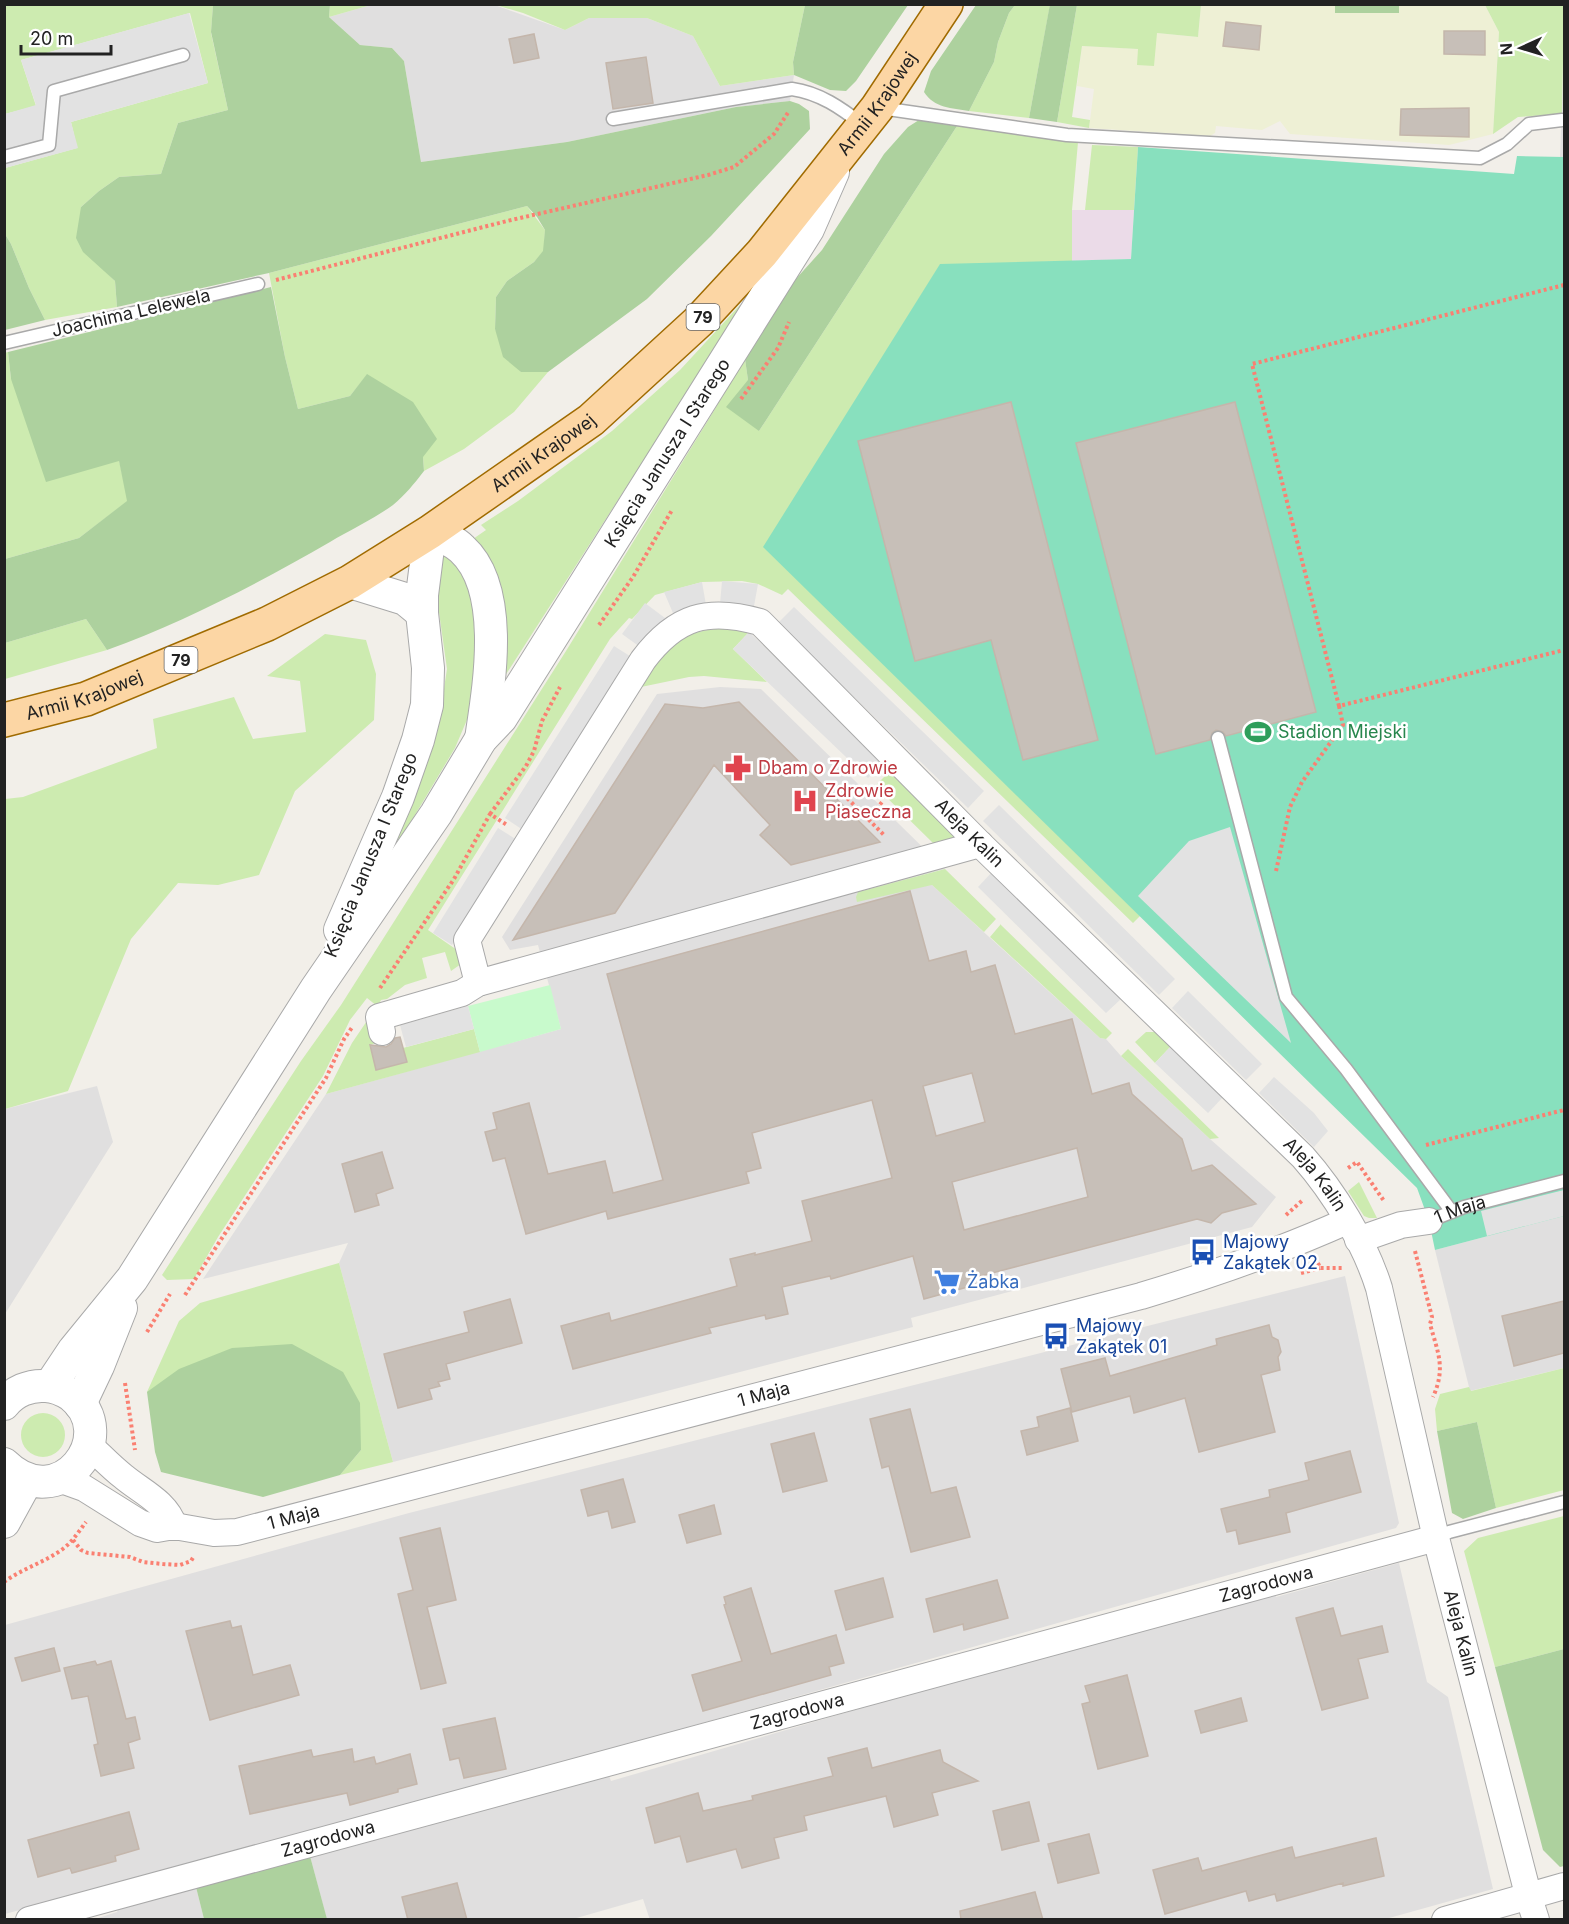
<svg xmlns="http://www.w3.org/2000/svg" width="1569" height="1924" font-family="Inter,sans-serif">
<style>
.residential{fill:#e0dfdf}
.industrial{fill:#ebdbe8}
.farmland{fill:#eef0d5}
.grass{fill:#cdebb0}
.forest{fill:#add19e}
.park{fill:#c8facc}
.pitch{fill:#88e0be}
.parking{fill:#e2e2e2}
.building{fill:#c7bfb8;stroke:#c4b6ab;stroke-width:1.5;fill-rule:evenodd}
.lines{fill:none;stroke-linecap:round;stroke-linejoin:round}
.service-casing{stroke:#a9a9a9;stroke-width:15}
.minor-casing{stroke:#a9a9a9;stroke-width:28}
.tertiary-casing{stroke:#a9a9a9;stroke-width:34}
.primary-casing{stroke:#a06b00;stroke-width:36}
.path{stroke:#fa8072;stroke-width:4;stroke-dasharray:3 3;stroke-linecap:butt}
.service{stroke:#fff;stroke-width:12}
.minor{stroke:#fff;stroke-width:26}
.tertiary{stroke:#fff;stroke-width:32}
.primary{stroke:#fcd6a4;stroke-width:33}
.labels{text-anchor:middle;stroke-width:5;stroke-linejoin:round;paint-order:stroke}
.shield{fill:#fff;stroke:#646464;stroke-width:1.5}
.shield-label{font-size:16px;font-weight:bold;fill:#222}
.street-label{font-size:18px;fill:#222;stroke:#fff}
.leisure-label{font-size:18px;fill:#27864d;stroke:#fff;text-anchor:start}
.health-label{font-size:18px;fill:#be3a42;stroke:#fff;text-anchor:start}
.transit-label{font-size:18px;fill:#164399;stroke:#fff;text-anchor:start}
.shop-label{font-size:18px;fill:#366cbe;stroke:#fff;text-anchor:start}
</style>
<rect width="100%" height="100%" fill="#f2efe9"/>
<path class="residential" d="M492 4 565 30 589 18H647L693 36 720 86 794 75 790 101 736 107 567 142 421 162 404 61 392 48 360 45 329 17 371 5Z
M1564 48V157H1560Z
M720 687 761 689 945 869 858 892 932 885 1100 1038 1106 1039 1121 1056 1210 1139 1276 1197 1252 1227 911 1318 913 1327 393 1462 339 1263 348 1243 203 1279 326 1094 561 1029 538 945 510 950 502 937 657 694Z
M97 1086 113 1142 5 1314V1109Z
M1564 1216V1368L1470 1391 1435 1250Z
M1345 1276 1399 1523 1396 1528 610 1749 5 1914V1625L409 1513Z
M1399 1563 1427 1682 1448 1697 1493 1889 1382 1920H650L643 1899 573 1919 327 1920 310 1856 608 1773 611 1781 1274 1588 1276 1597Z
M196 1887 204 1919 92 1920 117 1912 119 1907Z"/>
<path class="industrial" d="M1072 210H1134L1131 259 1072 261Z"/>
<path class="farmland" d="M1201 5H1336V13H1399V5H1485L1499 32 1493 134 1449 145 1290 134 1280 121 1262 130 1216 126 1215 133 1210 136 1089 128 1094 89 1077 86 1082 46 1139 49 1157 33 1198 37Z"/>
<path class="grass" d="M5 5H213L211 33 228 110 178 123 161 174 119 177 99 191 81 207 101 267 115 281 117 307 45 320 29 288 11 244 5 234V168L77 148 71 122 208 83 190 13 21 60 36 106 5 114Z
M330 5H371L329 17Z
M496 5H805L793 62 794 75 720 86 693 36 647 18H589L565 30 523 13Z
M1015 5H1050L1029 118 969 111 994 62 998 42 1009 13Z
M1077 5H1201L1198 37 1157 33 1154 66 1137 65 1138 49 1082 46 1072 117 1090 120 1089 128 1057 122Z
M1485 5H1564L1562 114 1518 117 1493 134 1499 32Z
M957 126 1078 142 1072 210V261L940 265 764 547 1140 916 1133 923 788 589 782 595 758 584 742 581 702 582 655 595 632 619 629 618 610 639 428 930 457 950 461 964 451 971 445 952 422 958 427 978 405 985 387 999 381 1000 370 1022 376 1043 370 1045 377 1070 407 1062 403 1048 474 1029 480 1052 326 1094 352 1043 377 1006 367 998 350 1020 323 1076 218 1237 194 1279 167 1280 162 1275 301 1061 341 1005 566 651 715 409 744 352 748 380 759 431Z
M1092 145 1138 147 1134 210H1085Z
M527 206 545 230 544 251 534 262 507 281 496 297 495 329 521 372H548L514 412 464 449 424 471 423 457 367 375 350 396 298 409 285 357 269 273Z
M740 305 742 307 503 679 473 539 486 530 481 525 518 501 612 431 680 370Z
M8 352 11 379 119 460 128 501 79 538 5 559 4 353Z
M444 556 448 557 463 574 474 608 479 645 469 715 455 748 369 892 425 770 435 735 442 701 447 669 436 591 439 562Z
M86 619 107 650 5 679V643Z
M727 628 749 632 733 649 767 682 704 676 689 677 641 687C649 675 656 662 665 651 679 634 706 629 727 628Z
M325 634 366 640 376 674 374 720 295 791 259 875 218 885 178 883 131 939 68 1091 5 1109V799L23 797 157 748 153 719 234 697 253 739 306 732 300 681 267 676Z
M890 771 955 837 934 844 875 786Z
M945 869 996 919 984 932 932 885 857 902 856 897 858 892Z
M1001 924V925L1112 1033 1106 1039 1100 1038 990 937Z
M1146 1032H1157L1171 1046 1155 1063 1135 1042Z
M1128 1049 1219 1138 1210 1139 1121 1056Z
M1359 1182 1377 1218H1369L1364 1216 1348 1191Z
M339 1263 393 1462 340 1475 361 1450 147 1392 179 1321 200 1303Z
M1564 1368V1490L1496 1508 1477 1422 1437 1431 1435 1409 1440 1394 1469 1387 1471 1391Z
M21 1435a22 22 0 1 1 44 0a22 22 0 1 1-44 0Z
M1564 1516V1649L1495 1667 1464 1551 1478 1538Z"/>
<path class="forest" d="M1050 4 1077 5 1057 122 1029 118Z
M213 5H330L329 17 360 45 392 48 404 61 421 162 567 142 736 107 790 101 799 104 809 111 810 129 711 236 647 299 548 372H521L503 357 495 329 496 297 507 281 534 262 543 251 545 230 537 217 527 206 269 273 117 307 115 281 83 252 76 238 81 207 99 191 119 177 161 174 178 123 228 110 211 32Z
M805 5V4L908 5 856 81 846 91 830 90 794 75 793 62Z
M976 5H1015L1009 13 998 42 994 62 969 111C952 108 934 108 924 92L931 71Z
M1301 5H1399V13H1335V5Z
M919 120 957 126 759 431 726 407 748 380 744 352 794 281 822 250 884 154 908 127Z
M5 234 11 244 29 288 45 320 5 330Z
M271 287 285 357 298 409 350 396 367 374 413 402 437 439 423 457 424 471C414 484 405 495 393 505 374 519 350 530 330 542 259 583 184 622 107 650L86 619 5 643V559L79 538 127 501 119 461 46 482 11 379 8 352Z
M292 1344 343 1372 360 1403 361 1450 340 1475 263 1497 161 1472 155 1452 147 1392 179 1369 232 1348Z
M1477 1422 1496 1508 1463 1519 1452 1513 1437 1431Z
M1564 1649V1866L1560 1867 1543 1850 1495 1667Z
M310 1856 327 1919H204L196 1887Z"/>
<path class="park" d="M550 985 561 1029 480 1052 468 1006Z"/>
<path class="pitch" d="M1138 147 1514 174 1517 156 1564 157V1216L1435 1250 1429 1221 1417 1188 763 547 940 264 1131 259Z"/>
<path class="parking" d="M189 13 208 83 71 122 78 148 5 168V114L36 105 21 60Z
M722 581 758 584 754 606 720 604Z
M702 582 706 605 673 613 664 592Z
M645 603 665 618 640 647 622 634Z
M794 607 984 791 968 808 778 623Z
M749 632 884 762 868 778 733 649Z
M614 646 633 658 523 830 505 818Z
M999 805 1175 979 1159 995 983 821Z
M1230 827 1291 1043 1138 896 1189 841Z
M498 828 517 840 452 945 433 933Z
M993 871 1122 998 1106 1013 978 887Z
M1188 991 1262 1064 1246 1080 1172 1008Z
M468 1006 474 1029 406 1047 400 1025Z
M1171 1046 1224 1096 1208 1113 1155 1063Z
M1274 1077 1314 1113 1328 1131 1314 1147 1259 1093Z
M1564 1190V1216L1487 1236 1481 1211Z"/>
<path class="building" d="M1226 22 1261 26 1259 50 1223 46Z
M1444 31H1485V55L1444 54Z
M534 34 539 58 514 63 509 39Z
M646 57 653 103 613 109 606 63Z
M1469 108V137L1400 135 1401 109Z
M1011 402 1098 740 1023 760 991 640 915 661 858 441Z
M1235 402 1316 712 1226 736 1223 732 1216 730 1212 733 1210 740 1156 754 1076 443Z
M739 702 880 842 791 865 760 835 770 825 714 765 615 913 513 940 665 704 703 708Z
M910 891 929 961 966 951 971 972 995 965 1015 1034 1072 1019 1092 1094 1129 1083 1132 1094 1182 1139 1192 1171 1212 1165 1256 1204 1222 1213 1211 1223 1197 1219 973 1278 975 1285 924 1299 913 1256 831 1279 830 1276 782 1287 788 1314 766 1319 765 1315 709 1328 711 1333 573 1369 561 1326 609 1313 611 1321 737 1286 730 1259 755 1253V1255L812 1241 802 1201 892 1178 872 1100 752 1133 761 1168 746 1172 749 1183 608 1219 606 1211 526 1234 505 1158 493 1161 485 1132 497 1129 493 1113 529 1103 548 1174 605 1161 613 1193 663 1180 607 974ZM972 1073 985 1122 936 1136 923 1086ZM1077 1148 1088 1197 964 1230 952 1182Z
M400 1037 407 1062 376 1070 370 1045 386 1047 391 1044 395 1038Z
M382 1152 393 1188 376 1194 379 1205 355 1212 342 1164Z
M510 1299 522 1343 446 1364 450 1379 438 1382 440 1386 429 1389 432 1399 398 1408 384 1354 469 1332 464 1312Z
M1564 1301V1353L1514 1366 1502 1316Z
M1269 1325 1272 1337 1278 1340 1281 1352 1278 1357 1280 1370 1261 1375 1275 1432 1199 1452 1185 1398 1134 1413 1130 1396 1072 1412 1061 1369 1105 1358 1110 1376 1217 1345 1216 1339Z
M1070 1408 1078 1441 1027 1455 1021 1431 1039 1427 1037 1417Z
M910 1409 931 1493 956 1487 970 1537 911 1552 889 1466 882 1468 870 1419Z
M814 1433 827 1481 783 1492 771 1444Z
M1350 1451 1361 1492 1286 1513 1290 1532 1239 1544 1236 1530 1227 1532 1221 1509 1270 1497 1269 1490 1309 1480 1305 1463Z
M623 1479 635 1522 612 1528 608 1511 588 1516 581 1490Z
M714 1505 721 1534 687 1543 679 1515Z
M440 1528 456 1600 427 1607 446 1683 421 1689 398 1594 413 1590 400 1538Z
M883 1578 893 1617 846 1630 835 1591Z
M997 1580 1008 1618 964 1630 963 1624 934 1632 926 1599Z
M751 1588 771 1654 836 1635 844 1663 829 1667 831 1675 703 1711 692 1675 742 1661 724 1605 726 1604 724 1597Z
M1333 1608 1341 1636 1382 1626 1388 1652 1358 1659 1368 1698 1322 1710 1296 1618Z
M230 1621 232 1628 241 1626 253 1675 290 1665 299 1695 210 1720 186 1631Z
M54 1648 60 1671 22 1681 15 1658Z
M95 1661 97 1665 111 1661 126 1719 135 1717 140 1739 128 1743 134 1768 101 1776 94 1745 98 1744 88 1696 72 1699 64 1668Z
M1127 1675 1148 1756 1098 1769 1082 1704 1090 1702 1085 1686Z
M1241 1698 1247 1721 1201 1733 1195 1711Z
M495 1718 506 1769 464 1778 459 1758 450 1760 443 1729Z
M867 1748 872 1768 940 1750 943 1762 978 1781 932 1793 938 1815 894 1827 886 1796 804 1816 807 1830 774 1838 779 1858 742 1868 736 1849 687 1862 680 1836 655 1843 646 1808 698 1793 703 1811 753 1800 752 1796 833 1776 828 1758Z
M352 1749 354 1762 374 1757 376 1764 410 1754 417 1784 398 1789V1792L350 1805 347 1793 250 1814 239 1766 311 1750 313 1757Z
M1029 1802 1039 1841 1002 1850 993 1811Z
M129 1812 139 1849 115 1856 116 1861 72 1873 70 1868 38 1877 28 1840Z
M1089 1834 1099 1873 1058 1883 1048 1844Z
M1376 1838 1384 1876 1343 1886V1883L1277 1901 1275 1894 1249 1901 1246 1891 1165 1914 1153 1870 1198 1858 1202 1871 1292 1847 1295 1858Z
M457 1883 467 1920H408L402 1897Z
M1035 1892 1043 1920H961L960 1911Z"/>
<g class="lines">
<g class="service-casing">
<g id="service">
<path d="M881 108 1067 135 1480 158 1507 144 1529 124 1562 120"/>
<path d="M613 119 792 89C820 93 841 108 863 125"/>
<path d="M4 157 49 145 54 91 183 55"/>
<path d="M4 343 258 284"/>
<path d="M1218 738 1286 997 1346 1069 1452 1212"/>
<path id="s1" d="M1429 1221 1464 1207 1564 1181"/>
<path d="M1436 1538 1449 1532 1564 1502"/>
</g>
</g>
<g class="minor-casing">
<g id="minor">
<path id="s2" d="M478 983 467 940 643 660C676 616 708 607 760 622L980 844 1303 1157C1334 1192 1365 1243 1379 1288L1436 1538 1529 1898 1536 1920"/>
<path d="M382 1032 379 1017 462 993 478 983 980 844"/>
<path d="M1358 1240 1401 1225 1429 1221"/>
<path d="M89 1445C100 1455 111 1467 124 1477 142 1492 166 1502 174 1526"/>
<path id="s3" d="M59 1479 84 1488 140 1523 157 1529 174 1526 214 1533 237 1532 1141 1296C1211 1275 1280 1251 1347 1221"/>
<path id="s4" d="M29 1920 1436 1538"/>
<path d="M1445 1920 1564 1886"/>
</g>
</g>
<g class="tertiary-casing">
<g id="tertiary">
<path d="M350 582 405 599 422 613"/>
<path d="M340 930 398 797 418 740 427 705 428 668 422 613V595L430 532C441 536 453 540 462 549 506 589 489 686 481 739"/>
<path id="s5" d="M50 1386 74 1350 132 1279 316 989 436 814 481 739 501 718 808 229 833 172"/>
<path d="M4 1404C14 1391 30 1385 45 1386 55 1386 63 1390 71 1395 123 1435 59 1518 4 1464"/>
<path d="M80 1404 98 1366 121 1308"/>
<path d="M4 1522 27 1480"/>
</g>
</g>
<g class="primary-casing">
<g id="primary">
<path id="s6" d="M4 720 86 699 267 624 350 582 430 532 591 420 699 321 762 253 877 108 946 4"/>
</g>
</g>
<path class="path" d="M276 280 507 221 708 175 734 167 774 134 789 111
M1564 285 1252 364 1339 706 1564 650
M741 399 778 348 789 322
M599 625 633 577 672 510
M843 794 884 835
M490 814 526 766 534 751 542 721 560 687
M868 818 883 801
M1276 871 1290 807 1302 782 1343 725 1339 706
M380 988 454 879 490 814 507 825
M1426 1145 1564 1110
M1348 1168 1357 1162 1384 1201
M1286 1215 1303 1200
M1415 1251 1432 1317 1430 1324C1438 1353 1446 1368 1433 1397
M1318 1263 1320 1268H1343
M1301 1273 1320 1268
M185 1295 326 1078 344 1039 353 1026
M147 1332 170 1294
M125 1383 135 1450
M73 1540 81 1550 88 1553 130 1557 143 1562 163 1564 180 1565 191 1561 194 1556
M4 1582C23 1568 46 1562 64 1548 73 1541 79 1531 86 1522"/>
<use href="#service" class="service"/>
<use href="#minor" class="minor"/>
<use href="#tertiary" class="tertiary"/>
<use href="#primary" class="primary"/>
</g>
<defs>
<g id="stadium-bare" transform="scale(2.07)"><path d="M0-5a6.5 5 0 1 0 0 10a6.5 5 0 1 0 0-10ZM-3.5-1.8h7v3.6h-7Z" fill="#2e9e5b" stroke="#fff" stroke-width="2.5" paint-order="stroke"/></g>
<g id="pharmacy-bare" transform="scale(2.07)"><path d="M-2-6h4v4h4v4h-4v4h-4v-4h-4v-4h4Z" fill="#e0444e" stroke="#fff" stroke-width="2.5" paint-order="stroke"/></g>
<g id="hospital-bare" transform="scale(2.07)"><path d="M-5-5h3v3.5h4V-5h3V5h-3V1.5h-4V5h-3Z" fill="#e0444e" stroke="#fff" stroke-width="2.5" paint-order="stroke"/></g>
<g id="bus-bare" transform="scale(2.07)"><path d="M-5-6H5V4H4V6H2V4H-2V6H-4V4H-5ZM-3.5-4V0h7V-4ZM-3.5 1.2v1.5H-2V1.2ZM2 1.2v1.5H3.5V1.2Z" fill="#1a4fb4" stroke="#fff" stroke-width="2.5" paint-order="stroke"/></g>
<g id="supermarket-bare" transform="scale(2.07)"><path d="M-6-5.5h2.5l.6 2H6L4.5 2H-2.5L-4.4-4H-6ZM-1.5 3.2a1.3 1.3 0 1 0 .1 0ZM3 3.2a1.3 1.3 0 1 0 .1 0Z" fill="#3f7fe0" stroke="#fff" stroke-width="2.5" paint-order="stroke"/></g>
</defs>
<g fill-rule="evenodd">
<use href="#stadium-bare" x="1258" y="732"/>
<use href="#pharmacy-bare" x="738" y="768"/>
<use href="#hospital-bare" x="805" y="801"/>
<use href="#bus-bare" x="1203" y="1252"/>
<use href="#supermarket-bare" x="947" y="1282"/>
<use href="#bus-bare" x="1056" y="1336"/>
</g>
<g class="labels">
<g class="shield">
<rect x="686.5" y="304" width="33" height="26" rx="4.5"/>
<rect x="164.5" y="647" width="33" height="26" rx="4.5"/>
</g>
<g class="shield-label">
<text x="703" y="323">79</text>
<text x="181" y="666">79</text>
</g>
<g class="street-label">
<text dy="6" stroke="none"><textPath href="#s6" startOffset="1092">Armii Krajowej</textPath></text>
<text transform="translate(131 313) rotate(-13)" y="6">Joachima Lelewela</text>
<text dy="6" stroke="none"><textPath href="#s6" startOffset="606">Armii Krajowej</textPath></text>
<text dy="6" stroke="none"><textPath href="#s5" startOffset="1120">Księcia Janusza I Starego</textPath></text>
<text dy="6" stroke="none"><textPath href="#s6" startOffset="84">Armii Krajowej</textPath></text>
<text dy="6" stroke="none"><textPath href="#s2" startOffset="806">Aleja Kalin</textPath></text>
<text transform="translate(371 855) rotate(-68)" y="6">Księcia Janusza I Starego</text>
<text dy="6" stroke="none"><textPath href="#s2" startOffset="1292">Aleja Kalin</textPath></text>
<text dy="6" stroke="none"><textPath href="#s1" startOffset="33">1 Maja</textPath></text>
<text dy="6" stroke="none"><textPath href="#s3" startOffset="736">1 Maja</textPath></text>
<text dy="6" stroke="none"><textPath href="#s3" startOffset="250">1 Maja</textPath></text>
<text dy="6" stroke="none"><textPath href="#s4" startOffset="1282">Zagrodowa</textPath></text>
<text dy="6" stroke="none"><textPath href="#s2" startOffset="1778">Aleja Kalin</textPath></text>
<text dy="6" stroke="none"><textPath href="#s4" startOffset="796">Zagrodowa</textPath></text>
<text dy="6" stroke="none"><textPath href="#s4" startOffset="310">Zagrodowa</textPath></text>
</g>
<g class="leisure-label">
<text x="1278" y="738">Stadion Miejski</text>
</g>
<g class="health-label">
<text x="758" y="774">Dbam o Zdrowie</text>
<text x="825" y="797">Zdrowie<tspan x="825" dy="21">Piaseczna</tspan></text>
</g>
<g class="transit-label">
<text x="1223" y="1248">Majowy<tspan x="1223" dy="21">Zakątek 02</tspan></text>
<text x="1076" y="1332">Majowy<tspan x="1076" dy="21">Zakątek 01</tspan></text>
</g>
<g class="shop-label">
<text x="967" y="1288">Żabka</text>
</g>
</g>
<rect width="1569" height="1924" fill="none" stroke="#222222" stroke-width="12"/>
<g transform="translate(1521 48) rotate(266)" stroke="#ffffff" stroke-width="4.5" paint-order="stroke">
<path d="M0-4.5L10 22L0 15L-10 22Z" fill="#222222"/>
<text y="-9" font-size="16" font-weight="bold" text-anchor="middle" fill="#222222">N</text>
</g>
<path d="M21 45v9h90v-9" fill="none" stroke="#222222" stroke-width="3"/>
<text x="30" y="45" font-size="18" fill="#222222" stroke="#ffffff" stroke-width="4.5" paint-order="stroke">20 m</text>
</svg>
